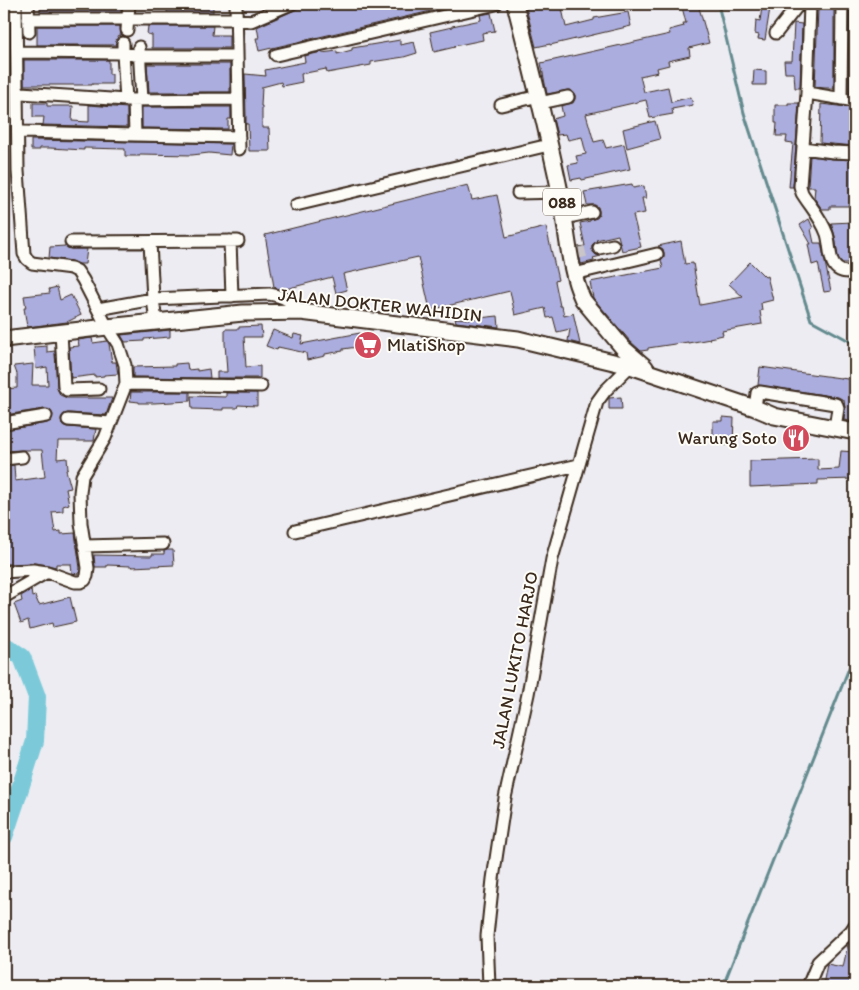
<svg xmlns="http://www.w3.org/2000/svg" width="859" height="990" font-family="Itim,sans-serif">
<style>
.lines{fill:none;stroke-linecap:round;stroke-linejoin:round}
.stream{stroke:#628a8e;stroke-width:3}
.river{stroke:#7ccad9;stroke-width:18}
.building{fill:#abadde;stroke:#3b2a1e}
.minor-tunnel{stroke:#c9c5c8;stroke-width:11;stroke-dasharray:11 5.5;stroke-linecap:butt}
.minor-casing{stroke:#3b2a1e;stroke-width:15}
.major-casing{stroke:#3b2a1e;stroke-width:19}
.minor{stroke:#fdfcf7;stroke-width:11}
.major{stroke:#fdfcf7;stroke-width:15}
.labels{text-anchor:middle;stroke-width:4;stroke-linejoin:round;paint-order:stroke}
.shield{fill:#fdfcf7;stroke:#75695f;stroke-width:1}
.shield-label{font-size:16px;font-weight:bold;fill:#3b2a1e}
.street-label{font-size:18px;fill:#3b2a1e;stroke:#fdfcf7}
.poi-label{font-size:18px;fill:#3b2a1e;stroke:#fdfcf7;text-anchor:start}
</style>
<rect width="100%" height="100%" fill="#edecf2"/>
<filter id="ink" filterUnits="userSpaceOnUse"><feTurbulence type="fractalNoise" baseFrequency=".02" numOctaves="2"/><feDisplacementMap in="SourceGraphic" scale="10" xChannelSelector="R" yChannelSelector="G"/><feConvolveMatrix kernelMatrix="1 2 1 2 8 2 1 2 1" color-interpolation-filters="sRGB"/></filter>
<g filter="url(#ink)">
<g class="lines">
<path class="stream" d="M718 4 744 113 811 320 855 344
M723 986 855 653"/>
<path class="river" d="M4 645 22 657 37 697 35 741 16 801 4 837"/>
</g>
<path class="building" d="M168 4H213V12H167Z
M312 4H461L259 51 256 38H259L257 27 297 9 313 5Z
M525 4H561L566 27 594 20V18L628 12 631 26 550 45V44L536 47Z
M695 4H698L709 43 689 48 690 56 668 61 669 65 657 68 658 72 640 76 644 92 668 87 671 102 691 97 693 105 672 109 673 114 650 118 646 100 586 114 594 142 603 140 606 148 624 144 630 169 582 180 581 178 571 180 568 165 578 163 576 156 586 154 582 137 568 140 566 134 557 135 553 119 563 116 561 106 573 103 575 99V95L571 90H567L547 94 541 63 670 34 669 30 684 26 683 23H686L682 7Z
M40 5 73 6 92 5 110 6V5L121 6V12H40Z
M762 7 770 8 765 40 758 39 759 35 755 34 756 20 760 21Z
M818 8H834V88H825L815 87Z
M855 8V91L849 92V9Z
M491 13 495 31 482 33 483 40 454 46 455 47 434 52 430 32 452 27V26L481 20 480 15Z
M794 23 802 24 800 88H795L794 73H785L784 61H792Z
M37 26H120L121 36 119 35 116 40V45H37Z
M148 26H213L212 35H229V48H152V35L147 34Z
M400 40V45L414 42 417 53 404 57 371 62V65L327 73 326 69 301 74 302 82 282 86 281 82 262 87 261 106H262V128H269L270 151H249L248 124H246V118L245 74 266 76 265 70 305 62 304 56 322 52V53L337 51V54L352 50V48Z
M24 60H109V74H112V84H92V85H24Z
M147 64H230V92H149Z
M754 70 766 71V85H753Z
M33 103H47V106H73L72 121 89 122V105L127 108V127L43 125 44 117H33Z
M788 103H799L793 187H789L793 143 786 142 787 136H776L777 123H775V105H788Z
M821 104 855 108V146L820 143Z
M142 107H231V119H228V129L142 128Z
M655 121 660 139 627 148 623 129Z
M31 140 135 142 231 144 230 155 209 153 192 155 140 154V156H125V149L84 148V150L50 148H40V150H31Z
M810 156 833 159 855 160V206H830V209H822L814 198 815 187H808V185Z
M632 184 633 188 644 186 646 198H642L645 213 633 215 641 247 622 251 618 235 596 240 597 241 592 245V250L596 255 601 256 593 258 594 261 581 264 578 247 585 246 580 223 590 221V220L597 218 599 215V211L598 207 595 205H587L584 192Z
M468 185 472 200 497 195 506 237 546 227 558 280 555 281 560 306H562L564 316 572 314 573 312 580 344 568 341 570 329 557 332 553 317 547 318 545 308 515 315 510 291 430 310 418 257 343 274 347 290 336 293 332 277 282 290 274 287 265 235Z
M809 219 813 228 811 229 814 243H821L831 291 824 292 818 263 812 265 808 244H811L800 225Z
M853 222 854 242H855V261L851 260V263H842L838 257 835 236 831 223Z
M681 241 685 264 693 263 700 305 743 297 729 284 750 262 765 277 767 276 773 300 761 303 762 310 760 311 762 324 722 331 723 335 709 338 710 339 688 343V342L648 348V350L641 351 630 341 593 298 590 282 663 268 661 260 664 257V253L663 249 658 246Z
M65 246 71 249H87L85 264H79L72 261 49 258 50 247Z
M57 287 60 300 71 295 81 315 67 322 27 327 24 308H26L24 296 50 293 49 289Z
M498 316 499 327 456 322 455 318 469 319Z
M261 326 262 337H244L246 367 260 366V378H217V372H227L225 343V329H239V327Z
M170 330V337L144 339V341L125 342 121 335Z
M273 330 293 338 294 334 303 336 301 344 360 333V335L370 334 371 345 343 349V351L325 354V356L307 360 306 353 278 347 277 350 266 346Z
M92 338 93 343 107 341 109 344 112 362H116L118 374 104 375V376L95 377V375L71 378 69 347 79 346 78 340Z
M47 346V352L55 351 57 387 60 395 67 398H112L106 415 68 413 64 414 61 419 62 424 67 427 96 429 94 441H58L57 459 67 458 68 469 66 470 71 488 66 489 69 504 63 506V511L52 512 55 532 61 531V534L75 533 80 568 79 574 72 573 71 564H56V567L48 565 34 563 4 564V527L6 526 4 516V497H6L5 466 14 465 15 481 45 477 42 450H21L4 451V430L47 423 51 421 53 415 51 411 45 409 4 415V389L17 388V374L14 366 33 364 32 385H48L47 367 36 369 34 347Z
M187 363 188 370 197 369V371L209 369 210 378 133 377V367L175 366V364Z
M760 367 855 380V422L844 420 845 409 844 400 838 397 758 385Z
M131 392H190V401L154 403H139V402L130 401Z
M226 393H257V406L238 405 237 408H223V410L192 409 191 396 226 397Z
M621 397 622 409H609V398Z
M723 417 734 418 733 445H722V442H713V421H723Z
M841 451 855 452V479L818 480V484L750 487V461L818 459V470L839 469Z
M167 550H173L174 565 132 567 131 566 107 565V567H95L94 555 152 556V554H164V551Z
M31 590 32 597 35 596 39 605 70 597 76 622 53 627 52 623 30 629 28 620 21 623 14 604 22 601 21 596Z
M855 937V986L823 985 827 964 843 967 848 944Z"/>
<g class="lines">
<path class="minor-tunnel" d="M575 254 591 250"/>
<g class="minor-casing">
<path id="minor" d="M28 4 29 32
M236 4 239 149
M810 4 807 93 800 186 802 193C810 206 822 219 827 234 830 243 829 258 834 265 839 273 847 272 855 272
M28 19H236L251 21 291 4
M127 30 129 4
M776 33 799 4
M123 43V53L126 100
M139 47 142 100
M21 52 123 53 140 56H237
M276 55 496 4
M21 93 126 100 238 99
M807 93 855 101
M841 99 842 4
M134 100 135 135
M540 103 568 97
M501 105 539 96
M23 132 135 135 239 137
M803 148 833 152 855 153
M518 193 560 192
M296 205 549 145
M564 218 592 212
M230 241 232 296
M71 242 238 241
M150 242 153 299 156 322
M599 248 613 245
M574 274 657 254
M98 309 153 299 269 294C285 297 290 300 301 312
M61 332 64 387 67 390 99 389
M126 384 261 386
M755 408 757 393 760 392 835 404 837 405 838 408 835 428
M68 420 111 423
M4 423 46 416
M4 459 22 457
M295 531 578 465
M84 546 163 544
M4 572 33 570 47 572 75 582H81L85 580 87 576 88 568 81 523 80 493 82 476 105 438 126 384 125 365 118 344 107 327 83 280 77 271 71 268 32 263 27 259 24 254 18 171 16 4
M4 597 47 572
M489 986 487 936 493 879 505 798 528 694 552 559 597 402 605 391 630 366 633 361
M808 986 818 962 851 931 855 925"/>
</g>
<g class="major-casing">
<path id="major" d="M515 4C531 66 547 129 560 192 567 227 568 268 583 300L623 348 645 367
M4 339 107 327 243 313 301 312 518 339 630 366 755 408 774 416 855 432"/>
</g>
<use href="#minor" class="minor"/>
<use href="#major" class="major"/>
</g>
</g>
<defs>
<g id="supermarket-disc" transform="scale(1.4375)"><circle r="9.5" fill="#d1495b" stroke="#fdfcf7"/><path d="M-6-5.5h2.5l.6 2H6L4.5 2H-2.5L-4.4-4H-6ZM-1.5 3.2a1.3 1.3 0 1 0 .1 0ZM3 3.2a1.3 1.3 0 1 0 .1 0Z" fill="#fff"/></g>
<g id="restaurant-disc" transform="scale(1.4375)"><circle r="9.5" fill="#d1495b" stroke="#fdfcf7"/><path d="M-5-6h1v4h1v-4h1v4h1v-4h1v5L-1.5 .5V6h-2V.5L-5-1ZM5-6V6H3V1.5H1.5Q1.5-4 5-6Z" fill="#fff"/></g>
</defs>
<g fill-rule="evenodd">
<use href="#supermarket-disc" x="368" y="345"/>
<use href="#restaurant-disc" x="796" y="438"/>
</g>
<g class="labels">
<rect class="shield" x="543" y="188.5" width="38" height="27" rx="4"/>
<g class="shield-label">
<text x="562" y="208">088</text>
</g>
<g class="street-label">
<text transform="translate(380 305) rotate(6)" y="6">JALAN DOKTER WAHIDIN</text>
<text transform="translate(515 660) rotate(-79)" y="6">JALAN LUKITO HARJO</text>
</g>
<g class="poi-label">
<text x="387" y="351">MlatiShop</text>
<text x="777" y="444" text-anchor="end">Warung Soto</text>
</g>
</g>
<rect width="859" height="990" fill="none" stroke="#fdfcf7" stroke-width="20"/>
<rect x="10" y="10" width="839" height="970" fill="none" stroke="#3b2a1e" stroke-width="2" filter="url(#ink)"/>
</svg>
